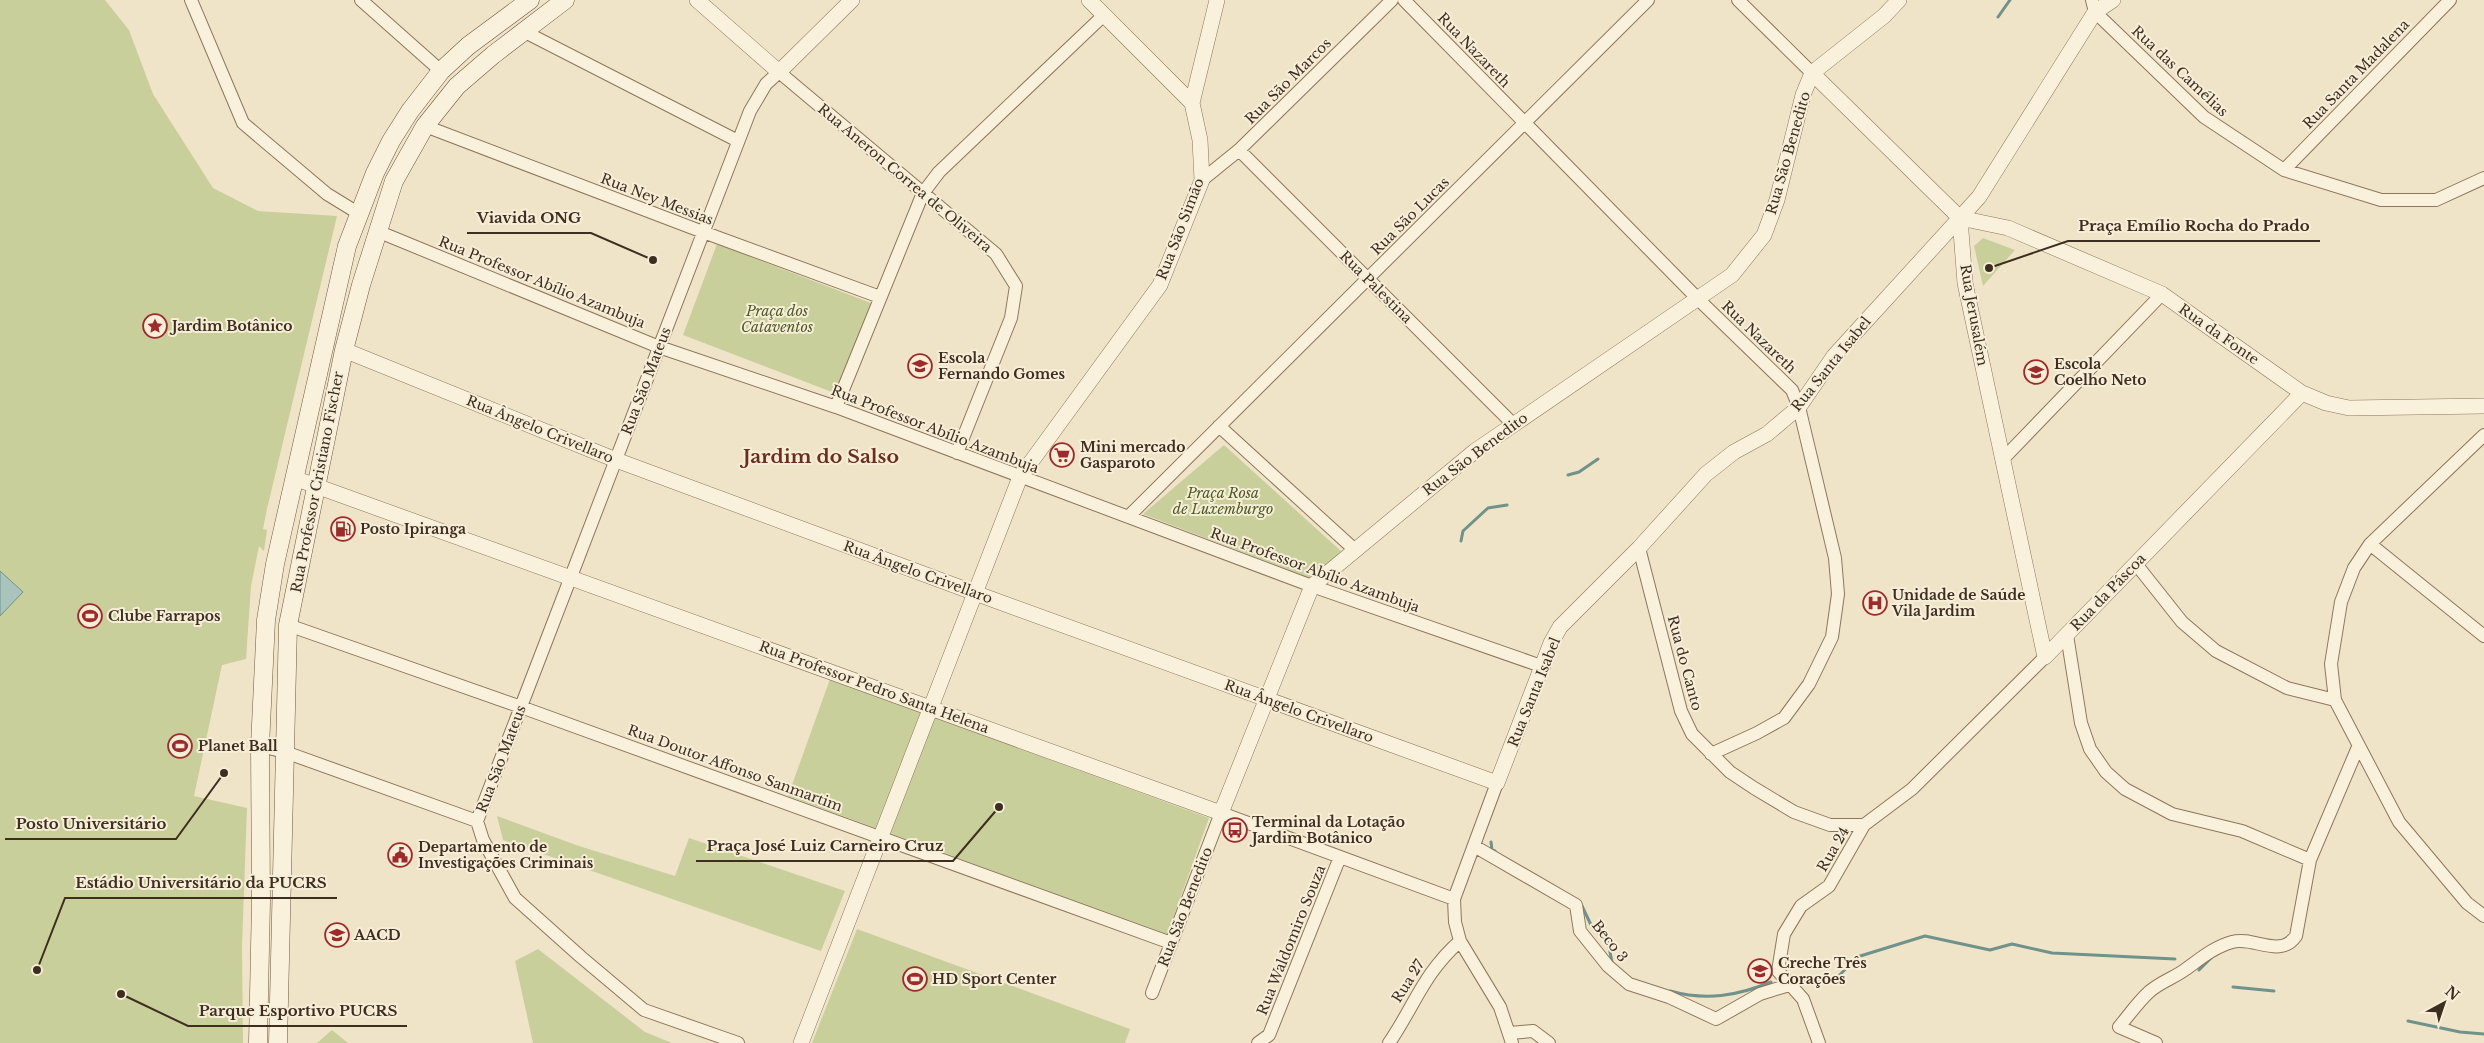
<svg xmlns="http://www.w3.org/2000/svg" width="2484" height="1043" font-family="'Libre Baskerville',serif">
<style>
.green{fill:#c9cf9b}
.water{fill:#a9c4bc;stroke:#6f938a}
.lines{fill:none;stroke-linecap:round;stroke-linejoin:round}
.stream{stroke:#6f938a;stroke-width:3}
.minor-casing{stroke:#8d765c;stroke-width:14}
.tertiary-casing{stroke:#8d765c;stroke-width:16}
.secondary-casing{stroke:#6f573f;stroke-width:19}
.minor{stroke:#faf1dc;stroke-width:12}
.tertiary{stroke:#faf1dc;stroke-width:15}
.secondary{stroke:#faf1dc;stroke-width:18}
.labels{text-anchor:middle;stroke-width:4;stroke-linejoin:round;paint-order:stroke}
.street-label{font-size:14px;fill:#3d2e20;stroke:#f7eed8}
.park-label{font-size:14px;font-style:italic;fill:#4d5a26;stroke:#f7eed8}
.poi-label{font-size:14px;font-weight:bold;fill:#3d2e20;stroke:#f7eed8;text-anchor:start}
.district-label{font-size:19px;font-weight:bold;fill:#6b2e1e;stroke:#f7eed8}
.leader{fill:none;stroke:#3d2e20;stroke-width:2}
.callout-dot{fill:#3d2e20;stroke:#f7eed8;stroke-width:2}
.callout-label{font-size:15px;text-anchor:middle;font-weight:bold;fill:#3d2e20;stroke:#f7eed8;stroke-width:4;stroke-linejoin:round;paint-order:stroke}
</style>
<rect width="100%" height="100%" fill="#f0e4c8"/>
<path class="green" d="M0 0H105L129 30 153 94 213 188 258 211 337 216 267 509 263 529 267 530 264 551 259 546 251 586 246 659 222 665 194 796 247 808 242 946 243 1043H0Z
M1983 238 2015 250 1983 286 1974 246Z
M717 244 871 303 837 394 683 335Z
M1224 445 1342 552 1312 579 1143 514Z
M830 679 1209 818 1167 935 788 796Z
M497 816 576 845 675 876 689 838 845 891 821 951 503 840Z
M857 929 1130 1029 1125 1043H812Z
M538 949 645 1032 672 1043H533L515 961Z
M332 1030 348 1043H317Z"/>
<path class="water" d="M0 571 23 592 0 616Z"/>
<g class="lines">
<path class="stream" d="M1998 17 2010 0
M1568 475 1579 472 1598 459
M1461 541 1463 531 1488 508 1507 505
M1491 842 1492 850 1495 851
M1582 906 1592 927 1608 942 1612 962
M2199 970 2211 958
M1795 980 1833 982 1857 957 1925 936 1990 950 2012 944 2052 953 2175 959
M2233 987 2274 991
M1670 991C1706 1001 1737 996 1771 982
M2408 1021 2460 1032 2484 1034"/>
<g class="minor-casing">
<path id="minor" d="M191 0 243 123 327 194 358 213
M361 0 441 71
M1404 0 1699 300 1792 390 1799 407 1835 558 1838 594 1832 637 1809 684 1784 718 1757 733 1711 754
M1738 0 1812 73
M2092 0 2095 12 2204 117 2284 170 2381 200H2436L2484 178
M525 32 738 141
M425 126 703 232 880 297
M1239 150 1513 424
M2284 170 2450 0
M1202 180 1239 150 1392 0
M377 231 659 347 836 407 1312 586 1544 667
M836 407 923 193 939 172 1104 15
M1219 426 1355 550
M2484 435 2370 544 2354 568 2341 602 2331 664 2335 700 2399 822 2467 903 2484 916
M2002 460 2162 294
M1129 516 1648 0
M2370 544 2484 636
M1639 548 1681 711 1692 734 1730 772 1754 788 1794 812 1830 825H1864L1912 789 2045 657
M2136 564 2182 622 2216 651 2287 688 2335 700
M288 625 521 707 1171 943
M2067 635 2081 723 2090 749 2106 772 2125 789 2172 814 2242 831 2310 860
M260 746 285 752 477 821
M1497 783 1454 899 1455 922 1460 941 1500 1007 1512 1043
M477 821 750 111 766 84 779 72 996 254 1016 286 1011 318 957 453
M477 821 483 840 515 898 581 957 644 1010 738 1043
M1474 846 1576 905 1580 931 1608 966 1629 984 1669 997 1716 1019 1760 994 1789 985
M1152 993 1221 813 1454 899
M1510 1033 1533 1031 1549 1043
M1258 1043 1269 1035 1340 857
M1389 1043C1415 1005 1423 974 1460 941
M1819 1043 1803 999 1778 971 1784 934 1801 906 1829 886 1864 825
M2156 1043 2119 1027C2129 1015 2138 1002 2149 992 2160 982 2174 978 2186 969 2200 959 2214 947 2232 942 2254 936 2280 959 2296 936L2310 860 2358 747"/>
</g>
<g class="tertiary-casing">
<path id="tertiary" d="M697 0 779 72 852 0
M1089 0 1192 103
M1812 73 1960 218 1965 283 2045 657
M1960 218 2008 228 2162 294 2302 393 2326 403 2349 408 2484 406
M344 350 616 460 975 593 1497 783 1551 643 1560 627 1639 548 1706 474 1734 452 1767 434 1799 407 1834 356 1979 197 2095 12 2113 0
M294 478 1221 813 1312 586 1475 451 1732 275 1764 235 1777 200 1803 95 1812 73 1884 16 1899 0
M2045 657 2302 393
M801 1043 1020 477 1160 285 1202 180 1200 140 1192 103 1217 0"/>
</g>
<g class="secondary-casing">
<path id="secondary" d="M258 1043 261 901 260 746 266 620 275 564 347 246 375 173 391 141 410 111 441 71 468 46 530 0
M278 1043 288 625 344 350 361 285 394 181 425 126 457 86 493 55 565 0"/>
</g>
<use href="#minor" class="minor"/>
<use href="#tertiary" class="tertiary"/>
<use href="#secondary" class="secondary"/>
</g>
<defs>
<g id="sight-ring" transform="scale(1.25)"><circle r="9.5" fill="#f7eed8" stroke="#9e2a2b" stroke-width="1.5"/><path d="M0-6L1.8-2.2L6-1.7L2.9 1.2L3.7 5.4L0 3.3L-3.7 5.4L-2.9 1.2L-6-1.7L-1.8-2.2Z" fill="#9e2a2b"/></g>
<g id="school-ring" transform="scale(1.25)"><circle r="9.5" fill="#f7eed8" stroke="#9e2a2b" stroke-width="1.5"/><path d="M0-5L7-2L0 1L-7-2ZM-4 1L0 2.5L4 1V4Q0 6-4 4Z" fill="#9e2a2b"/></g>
<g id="supermarket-ring" transform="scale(1.25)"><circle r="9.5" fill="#f7eed8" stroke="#9e2a2b" stroke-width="1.5"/><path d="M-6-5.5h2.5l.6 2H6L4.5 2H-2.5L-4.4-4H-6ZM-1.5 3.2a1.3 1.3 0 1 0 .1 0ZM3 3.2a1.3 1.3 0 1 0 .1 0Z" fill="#9e2a2b"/></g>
<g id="fuel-ring" transform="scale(1.25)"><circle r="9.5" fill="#f7eed8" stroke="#9e2a2b" stroke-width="1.5"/><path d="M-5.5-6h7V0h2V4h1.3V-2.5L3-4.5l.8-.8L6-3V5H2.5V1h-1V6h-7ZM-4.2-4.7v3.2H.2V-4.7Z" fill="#9e2a2b"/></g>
<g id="hospital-ring" transform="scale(1.25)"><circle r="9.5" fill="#f7eed8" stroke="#9e2a2b" stroke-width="1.5"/><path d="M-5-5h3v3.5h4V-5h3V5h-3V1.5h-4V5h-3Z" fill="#9e2a2b"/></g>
<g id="stadium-ring" transform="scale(1.25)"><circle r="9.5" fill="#f7eed8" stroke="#9e2a2b" stroke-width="1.5"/><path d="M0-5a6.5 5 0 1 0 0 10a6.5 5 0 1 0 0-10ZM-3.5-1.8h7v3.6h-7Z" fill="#9e2a2b"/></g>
<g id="bus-ring" transform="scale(1.25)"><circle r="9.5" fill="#f7eed8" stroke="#9e2a2b" stroke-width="1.5"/><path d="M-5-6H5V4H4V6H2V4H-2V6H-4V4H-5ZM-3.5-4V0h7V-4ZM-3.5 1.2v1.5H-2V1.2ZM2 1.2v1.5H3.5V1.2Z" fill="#9e2a2b"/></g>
<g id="civic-ring" transform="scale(1.25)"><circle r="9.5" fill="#f7eed8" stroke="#9e2a2b" stroke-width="1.5"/><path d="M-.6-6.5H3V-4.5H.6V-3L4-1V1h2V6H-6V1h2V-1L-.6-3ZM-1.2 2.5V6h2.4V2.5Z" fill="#9e2a2b"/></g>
</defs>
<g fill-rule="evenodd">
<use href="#sight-ring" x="155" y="326"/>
<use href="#school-ring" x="920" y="366"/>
<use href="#school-ring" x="2036" y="372"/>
<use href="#supermarket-ring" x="1062" y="455"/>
<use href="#fuel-ring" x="343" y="529"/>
<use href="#hospital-ring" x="1875" y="603"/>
<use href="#stadium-ring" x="90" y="616"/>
<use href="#stadium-ring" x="180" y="746"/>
<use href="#bus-ring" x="1235" y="830"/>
<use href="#civic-ring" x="400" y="855"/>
<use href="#school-ring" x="337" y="935"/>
<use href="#school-ring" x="1760" y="971"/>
<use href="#stadium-ring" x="915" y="979"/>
</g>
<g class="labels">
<g class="street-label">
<text transform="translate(1474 50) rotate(46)" y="5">Rua Nazareth</text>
<text transform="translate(2180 71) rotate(43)" y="5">Rua das Camélias</text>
<text transform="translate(2356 74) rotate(-46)" y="5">Rua Santa Madalena</text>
<text transform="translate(1288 81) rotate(-45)" y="5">Rua São Marcos</text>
<text transform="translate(1788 153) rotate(-74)" y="5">Rua São Benedito</text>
<text transform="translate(905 178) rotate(40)" y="5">Rua Aneron Correa de Oliveira</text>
<text transform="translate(657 199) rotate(21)" y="5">Rua Ney Messias</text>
<text transform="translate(1410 216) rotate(-45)" y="5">Rua São Lucas</text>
<text transform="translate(1180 229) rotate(-69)" y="5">Rua São Simão</text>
<text transform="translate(542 282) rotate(22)" y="5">Rua Professor Abílio Azambuja</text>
<text transform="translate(1376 287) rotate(45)" y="5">Rua Palestina</text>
<text transform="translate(1974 315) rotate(80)" y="5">Rua Jerusalém</text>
<text transform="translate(2219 334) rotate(35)" y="5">Rua da Fonte</text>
<text transform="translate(1759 337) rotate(44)" y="5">Rua Nazareth</text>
<text transform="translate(1831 364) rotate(-51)" y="5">Rua Santa Isabel</text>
<text transform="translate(646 381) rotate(-69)" y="5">Rua São Mateus</text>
<text transform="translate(540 429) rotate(22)" y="5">Rua Ângelo Crivellaro</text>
<text transform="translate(935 429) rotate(21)" y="5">Rua Professor Abílio Azambuja</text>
<text transform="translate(1475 454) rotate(-37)" y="5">Rua São Benedito</text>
<text transform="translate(317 482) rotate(-79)" y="5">Rua Professor Cristiano Fischer</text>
<text transform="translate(1315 570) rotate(20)" y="5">Rua Professor Abílio Azambuja</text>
<text transform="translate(918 572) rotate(20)" y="5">Rua Ângelo Crivellaro</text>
<text transform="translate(2108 592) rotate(-46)" y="5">Rua da Páscoa</text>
<text transform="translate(1685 663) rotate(75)" y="5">Rua do Canto</text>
<text transform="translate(874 687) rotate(20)" y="5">Rua Professor Pedro Santa Helena</text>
<text transform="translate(1534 692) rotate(-68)" y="5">Rua Santa Isabel</text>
<text transform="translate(1299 711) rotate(20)" y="5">Rua Ângelo Crivellaro</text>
<text transform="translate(501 759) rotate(-69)" y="5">Rua São Mateus</text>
<text transform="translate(735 768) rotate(20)" y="5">Rua Doutor Affonso Sanmartim</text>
<text transform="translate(1833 849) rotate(-60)" y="5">Rua 24</text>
<text transform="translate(1185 907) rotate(-69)" y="5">Rua São Benedito</text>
<text transform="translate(1291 940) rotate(-68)" y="5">Rua Waldomiro Souza</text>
<text transform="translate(1610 941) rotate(52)" y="5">Beco 3</text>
<text transform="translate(1408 981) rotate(-58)" y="5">Rua 27</text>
</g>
<g class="park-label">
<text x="777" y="316">Praça dos<tspan x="777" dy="16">Cataventos</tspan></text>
<text x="1223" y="498">Praça Rosa<tspan x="1223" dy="16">de Luxemburgo</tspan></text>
</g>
<g class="poi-label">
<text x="172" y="331">Jardim Botânico</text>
<text x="938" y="363">Escola<tspan x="938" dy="16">Fernando Gomes</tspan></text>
<text x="2054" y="369">Escola<tspan x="2054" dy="16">Coelho Neto</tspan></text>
<text x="1080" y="452">Mini mercado<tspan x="1080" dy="16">Gasparoto</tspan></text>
<text x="360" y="534">Posto Ipiranga</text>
<text x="1892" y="600">Unidade de Saúde<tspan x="1892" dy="16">Vila Jardim</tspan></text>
<text x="108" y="621">Clube Farrapos</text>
<text x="198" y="751">Planet Ball</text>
<text x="1252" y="827">Terminal da Lotação<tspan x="1252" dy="16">Jardim Botânico</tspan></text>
<text x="418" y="852">Departamento de<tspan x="418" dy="16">Investigações Criminais</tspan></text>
<text x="354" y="940">AACD</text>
<text x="1778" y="968">Creche Três<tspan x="1778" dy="16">Corações</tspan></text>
<text x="932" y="984">HD Sport Center</text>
</g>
<g class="district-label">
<text x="821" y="463">Jardim do Salso</text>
</g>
</g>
<path class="leader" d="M653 260L591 233H467M1989 268L2068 241H2320M224 773L176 839H5M999 807L953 861H696M37 970L65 898H337M121 994L188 1026H407"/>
<g class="callout-dot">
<circle cx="653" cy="260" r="5"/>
<circle cx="1989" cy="268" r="5"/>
<circle cx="224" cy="773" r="5"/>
<circle cx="999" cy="807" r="5"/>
<circle cx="37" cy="970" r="5"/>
<circle cx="121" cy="994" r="5"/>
</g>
<g class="callout-label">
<text x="529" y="223">Viavida ONG</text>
<text x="2194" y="231">Praça Emílio Rocha do Prado</text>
<text x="91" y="829">Posto Universitário</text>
<text x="825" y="851">Praça José Luiz Carneiro Cruz</text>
<text x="201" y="888">Estádio Universitário da PUCRS</text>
<text x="298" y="1016">Parque Esportivo PUCRS</text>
</g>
<g transform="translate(2444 1003) rotate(40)" stroke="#f7eed8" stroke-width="4" paint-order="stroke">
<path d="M0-4L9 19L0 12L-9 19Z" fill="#3d2e20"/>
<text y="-8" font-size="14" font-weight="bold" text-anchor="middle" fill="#3d2e20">N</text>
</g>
</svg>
